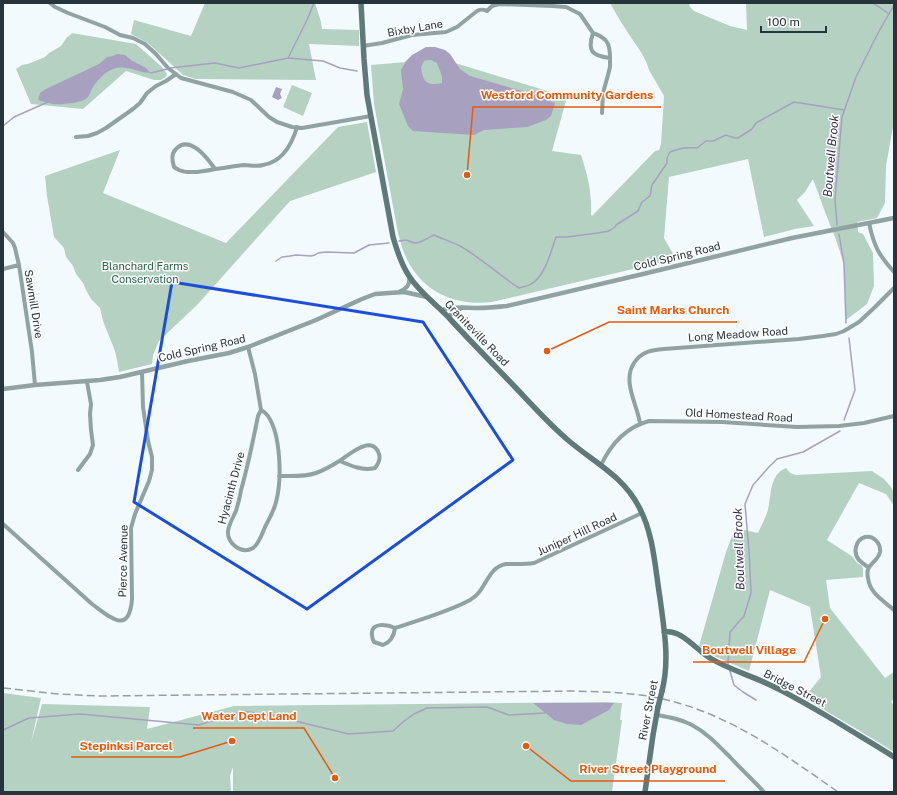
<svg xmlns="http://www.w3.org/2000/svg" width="897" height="795" font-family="'Public Sans',sans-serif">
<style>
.green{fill:#b4d1c2}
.water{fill:#a7a1bf;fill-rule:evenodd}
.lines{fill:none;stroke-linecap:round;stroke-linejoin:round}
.stream{stroke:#a7a1bf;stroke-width:1.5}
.minor{stroke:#91a2a2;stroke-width:4}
.tertiary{stroke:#91a2a2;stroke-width:4.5}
.secondary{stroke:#5f7979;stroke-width:5.5}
.rail{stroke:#949ea3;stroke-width:1.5;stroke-dasharray:8 4;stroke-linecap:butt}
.secondary-bridge{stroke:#5f7979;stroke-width:5.5}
.marked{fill:none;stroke:#1d4ed8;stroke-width:3;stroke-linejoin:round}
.labels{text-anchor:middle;stroke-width:3;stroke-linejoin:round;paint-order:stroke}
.street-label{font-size:11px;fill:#26343b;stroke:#fff}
.park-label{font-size:11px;fill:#266249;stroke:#fff}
.water-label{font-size:12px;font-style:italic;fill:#332751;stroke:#fff}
.leader{fill:none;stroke:#e8590c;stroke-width:1.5}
.callout-dot{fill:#e8590c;stroke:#fff;stroke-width:1.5}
.callout-label{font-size:12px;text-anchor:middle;font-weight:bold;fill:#e8590c;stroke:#fff;stroke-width:3;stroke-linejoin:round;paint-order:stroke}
</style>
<rect width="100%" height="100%" fill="#f3fafe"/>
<path class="green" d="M205 3H315L321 22 322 29 359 30V46L309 44 316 80 196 79 183 75 148 43 131 34 134 20 191 36Z
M610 3H689L690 7 694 11 730 26 747 30 746 3H894V121L886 166 885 203 877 218 857 222 858 232 863 234 873 253 874 286 867 304 846 320 844 264 835 237 825 212 813 179 805 192 797 200 814 226 795 229 764 237 748 159 669 177 664 238 676 259 492 302C459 306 428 295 410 265 404 255 401 244 398 233L374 104 371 65 442 59 567 97 552 151 581 155C588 176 592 193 591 215L592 216 655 151 659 150 661 144 664 96 649 70C645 54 633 42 625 28 619 20 615 11 610 3Z
M72 33 136 44 162 67 167 74 166 77 161 80H154L126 71 83 109 31 104 16 69 22 65 28 64 45 57 49 53 61 46 67 37 69 36Z
M292 85 312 93 303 116 283 107Z
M367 122 376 172 299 198 290 201 198 304 159 341 153 355 152 364 119 372 117 360 115 351 103 321 100 308 91 299 86 290 83 283 76 274 73 266 66 257 64 248 54 237 47 196 45 176 120 150 103 193 226 243 338 127Z
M786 468 790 473 796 475 872 471 884 479 891 487 894 494V506L886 494 859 483 827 540 853 557 856 562 862 566 863 569V577L826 580 830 608 885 678 894 672V698L891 702 894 705V752L855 728 804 698 821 677 810 607 770 590 749 671 714 656 699 646 726 552 734 531 736 528 758 533C761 526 765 519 767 513 772 498 768 475 786 468Z
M3 693 41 698 31 743 42 704 150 707 147 729 234 706 607 702 622 703 620 720H622L612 792H233V767L230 776 231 792H3Z"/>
<path class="water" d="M426 47H435L445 50 450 54 460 69 470 76 529 93 555 103 551 116 546 120 527 127 484 130 474 135 413 131 408 126 399 104 403 89 401 70 406 61 412 55ZM431 60 437 63 442 76V83C426 86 423 82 421 67L424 61Z
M117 54 125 55 131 60 146 68 151 73C137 73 126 63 111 70 104 73 97 81 93 87 91 90 90 95 87 98 82 103 60 105 53 104 48 103 43 101 38 100L40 93 46 89 99 64 107 57 113 56Z
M276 87 282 89 280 94 282 98 278 100 272 97Z
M533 703H614L609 710 581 725 567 724 554 720Z"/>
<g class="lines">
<path class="stream" d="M873 3 888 13
M288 58 307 20 314 3
M170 68 215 63 239 68 288 58 323 61 340 68 357 71
M151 73 167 69
M3 126 14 117 48 102
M837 225 835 199 842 117 856 77 878 33 894 5
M839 234 844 264 846 323
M399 241C400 241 405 240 406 240 410 241 412 243 416 243 422 242 428 238 434 235 443 239 452 242 460 246 481 258 499 275 519 288 523 287 528 286 531 284 545 277 551 251 556 237H567L598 233 609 231 615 227 616 225 638 211 642 202 650 196 652 185 667 163V158L670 152C679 148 688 147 697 148L706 141H713L726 135 735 138H738L752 129 756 123 794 102 844 110
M276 261 282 257 290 256 296 255 311 256 315 255 318 253 326 252 354 253 369 245 389 243
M844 420 855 390 849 338
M728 664 730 632 744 616 751 593 749 551 745 504 753 485 768 468 777 459 803 452 840 431
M730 671 734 685 743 692 756 700
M3 730 29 718 80 714 199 725 242 711 270 715 349 734 393 731 403 722 414 714 427 708 487 707 509 715 545 713V712"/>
<path class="minor" d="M50 3 55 7 68 13 105 27 120 35 133 38 145 44 156 54 168 68 181 78 233 92 251 100 269 117 277 122 292 127 302 128 371 116
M593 33C607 38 610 43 610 58
M363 46 382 43 412 35 446 32 457 27 477 11C481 9 483 9 487 11L492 6 499 4 552 6 566 7 580 14 593 33C587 51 592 56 610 58V67L608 75 603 93 602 113
M76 137 88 136 97 133 106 128 133 109 140 103 147 93 156 86 166 81 176 74
M215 169C206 171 188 174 179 170 177 169 175 168 174 167 172 160 171 154 176 149 190 134 208 159 215 169 225 168 234 166 244 165 250 165 257 167 263 165 282 162 292 144 297 127
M869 223C874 246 878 254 894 272
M3 232 13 243 15 248 19 265 32 352 35 385
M3 269 19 265
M248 347 255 374 261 410
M261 410C263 411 266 413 268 416 281 435 282 480 276 502 274 511 269 519 265 527 262 534 259 544 253 548 241 555 227 543 228 531 229 524 233 517 236 511 238 504 240 497 241 490 248 466 253 441 258 416Z
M640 423C637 404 622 381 634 363 642 351 652 350 664 349L799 339 823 336 836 334 844 331 859 322 875 307 894 288
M601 465C611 444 627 427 649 421L722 422 797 427 839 426 864 423 894 416
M78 470 90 454 93 445 91 430 90 414 91 404 87 382
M279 476C291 476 305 477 316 473 325 470 333 465 341 460 350 454 373 434 379 454 381 459 378 464 375 468 363 471 351 466 340 461
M3 524 92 604C110 617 129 636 132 599L131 528 135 514 149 481 152 470V457L148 441 143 407 142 372
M868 567C865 565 862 563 859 560 853 553 855 540 865 537 873 535 881 543 880 552 879 558 874 561 870 566 867 569 867 573 868 578 870 594 883 600 894 610
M395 628C387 624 370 622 372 635 372 638 373 640 374 642L383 645C391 642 394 636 395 628 419 620 448 612 470 600 486 592 487 567 506 564 509 564 513 564 516 564 522 564 528 564 534 563L642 513
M657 715C669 717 681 719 692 725 707 733 718 745 730 757 741 769 753 780 764 792"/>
<path class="tertiary" d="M399 292C406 289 411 285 409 276
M442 310C453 306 466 308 478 308 487 308 497 307 507 306L643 274 792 238 894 218
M448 317 455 311 460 309
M3 389 35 385 100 380 120 377 188 361 229 353 248 347 316 320 362 299 375 294 404 292 427 297"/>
<path class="secondary" d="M361 3 364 59 367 95 393 237C397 251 401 264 409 276 420 293 437 305 451 320 472 343 494 365 516 388 533 406 550 425 569 441 595 463 623 476 639 507 654 535 655 568 660 598 664 629 670 660 662 691
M664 632C682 629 696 650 710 658 728 669 749 675 768 684 792 695 815 709 837 722 856 734 876 745 894 757
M645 792 653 735 658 707"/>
<path class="rail" d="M3 688 58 694 99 696 575 691C601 692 627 692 653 697 724 710 781 752 838 792"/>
<path class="secondary-bridge" d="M658 707 662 691"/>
</g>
<path class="marked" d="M172 282 423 322 513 460 307 609 134 502Z"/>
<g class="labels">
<g class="street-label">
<text transform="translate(415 28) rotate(-10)" y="4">Bixby Lane</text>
<text transform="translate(677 256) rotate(-14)" y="4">Cold Spring Road</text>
<text transform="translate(34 304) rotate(81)" y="4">Sawmill Drive</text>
<text transform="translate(477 333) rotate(46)" y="4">Graniteville Road</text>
<text transform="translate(738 334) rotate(-4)" y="4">Long Meadow Road</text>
<text transform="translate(202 348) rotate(-13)" y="4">Cold Spring Road</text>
<text transform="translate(739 415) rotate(3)" y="4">Old Homestead Road</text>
<text transform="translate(231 488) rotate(-75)" y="4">Hyacinth Drive</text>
<text transform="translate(577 534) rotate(-25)" y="4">Juniper Hill Road</text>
<text transform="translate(123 561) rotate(-89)" y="4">Pierce Avenue</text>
<text transform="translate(795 688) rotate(27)" y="4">Bridge Street</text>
<text transform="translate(648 710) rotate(-79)" y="4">River Street</text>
</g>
<g class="park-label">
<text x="145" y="270">Blanchard Farms<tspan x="145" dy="13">Conservation</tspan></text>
</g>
<g class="water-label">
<text transform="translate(831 156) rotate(-85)" y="4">Boutwell Brook</text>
<text transform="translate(739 549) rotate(-92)" y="4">Boutwell Brook</text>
</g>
</g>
<path class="leader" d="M467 175L473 107H661M547 351L609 322H737M825 619L804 662H693M335 778L304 728H193M232 741L180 757H71M526 746L571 781H725"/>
<g class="callout-dot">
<circle cx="467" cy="175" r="4"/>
<circle cx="547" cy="351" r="4"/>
<circle cx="825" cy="619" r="4"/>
<circle cx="335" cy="778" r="4"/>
<circle cx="232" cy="741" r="4"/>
<circle cx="526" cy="746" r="4"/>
</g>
<g class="callout-label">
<text x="567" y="99">Westford Community Gardens</text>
<text x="673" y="314">Saint Marks Church</text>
<text x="749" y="654">Boutwell Village</text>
<text x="249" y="720">Water Dept Land</text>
<text x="126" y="750">Stepinksi Parcel</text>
<text x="648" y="773">River Street Playground</text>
</g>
<rect width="897" height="795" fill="none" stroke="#26343b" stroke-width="8"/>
<path d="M761 26v6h65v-6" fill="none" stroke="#26343b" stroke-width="2"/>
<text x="767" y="26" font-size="12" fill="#26343b" stroke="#ffffff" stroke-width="3" paint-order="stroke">100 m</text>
</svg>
